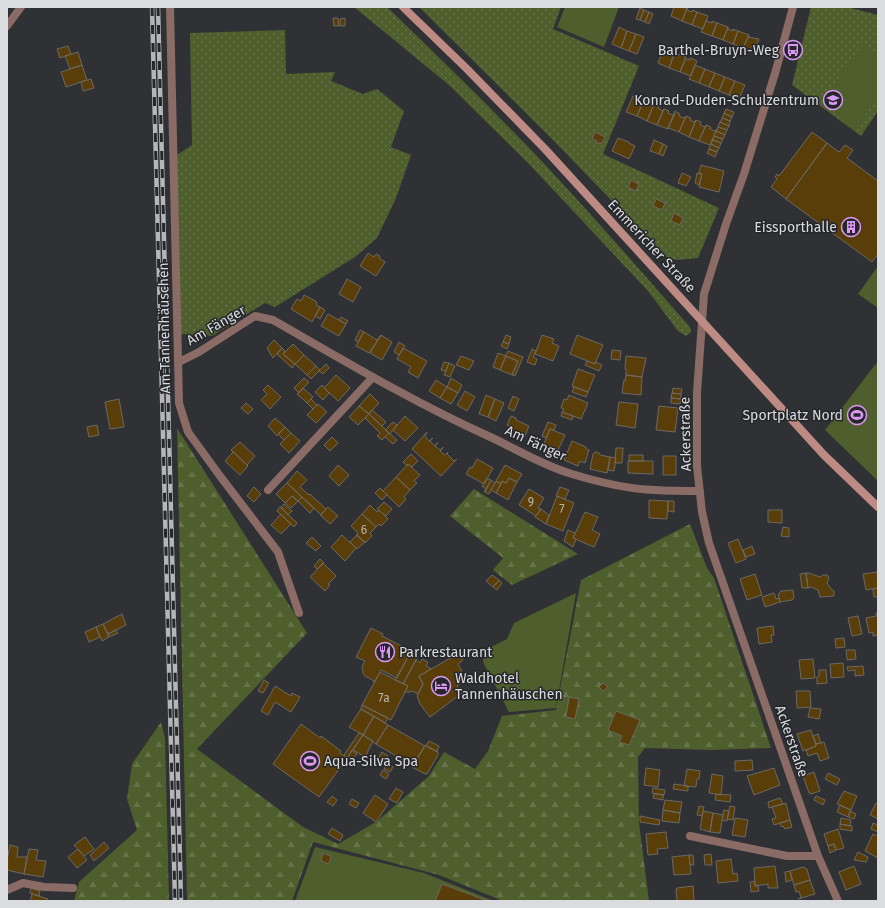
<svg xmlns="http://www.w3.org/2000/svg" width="885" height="908" font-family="'Fira Sans',sans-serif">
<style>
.grass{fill:url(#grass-dots)}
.forest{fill:url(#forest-firs)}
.park{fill:#4e5e2c}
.building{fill:#593e09;stroke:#6c6964}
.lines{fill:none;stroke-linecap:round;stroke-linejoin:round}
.street{stroke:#8b6b66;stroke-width:8}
.secondary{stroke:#bd8b83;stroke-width:8}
.rail-casing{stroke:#b5b6b9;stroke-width:4.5}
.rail{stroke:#25272b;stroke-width:3;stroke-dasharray:9;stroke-linecap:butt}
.labels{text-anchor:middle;stroke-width:3;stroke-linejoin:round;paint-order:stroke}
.number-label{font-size:12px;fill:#bab4aa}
.poi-label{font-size:14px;fill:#dbdcdf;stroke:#25272b;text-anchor:end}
.street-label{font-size:14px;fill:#dbdcdf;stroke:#25272b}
</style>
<defs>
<pattern id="grass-dots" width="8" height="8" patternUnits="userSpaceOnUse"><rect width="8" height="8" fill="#4e5e2c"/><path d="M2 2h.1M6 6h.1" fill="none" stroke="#67744a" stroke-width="1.8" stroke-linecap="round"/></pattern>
<pattern id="forest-firs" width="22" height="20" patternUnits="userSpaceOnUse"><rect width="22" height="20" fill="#4e5e2c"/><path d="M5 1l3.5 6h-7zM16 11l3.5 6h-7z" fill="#67744a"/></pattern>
</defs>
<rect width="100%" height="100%" fill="#2f3135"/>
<path class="grass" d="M354 7H387C437 55 487 104 536 155 589 211 639 269 690 327L691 332 686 336 678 331 648 291 529 164 449 85Z
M419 7H561L553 29 639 66 603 154 719 208 698 258 677 260 666 257 554 141Z
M811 7H847L878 15V111L861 136 792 85Z
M285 30 286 74 335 72 331 81 363 94 377 89 404 111 391 147 411 155 396 198 377 238 355 257 275 307 265 303 212 336 181 334 177 155 192 145 190 33Z"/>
<path class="forest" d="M177 428 307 633 197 749 303 827 338 844 376 822 429 776 444 752 475 769 488 751 502 716 556 710 581 580 690 524 707 568 714 578 771 748 711 750 645 748 638 757 639 823 649 901H503L439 875 313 842 292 901H187Z
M474 489 578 554 512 585 493 570 503 558 450 516Z
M161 722 165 738 169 901H74L79 882 137 830 127 799 132 764Z"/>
<path class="park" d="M565 7H619L604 47 557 27Z
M862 45 878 56V98L856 128 821 103Z
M878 266V308L858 294Z
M878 361V481L825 430Z
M576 593 556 708 509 712 483 662 485 650 507 639 514 623Z
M315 847 424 873 494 901H295Z"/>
<path class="building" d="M674 7 687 8 682 21 671 16Z
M640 8 644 10 640 20 636 19Z
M687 8V10L692 12 693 10 697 12 692 25 682 21Z
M644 10 649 12 645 22 640 20Z
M649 12 653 14 649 24 645 22Z
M697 12 708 16 703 29 692 25Z
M333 18H338L339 26H334Z
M345 18V26H340V19Z
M707 19 706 21 712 23V21L717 23 712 36 701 32Z
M717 23 728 27 723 40 712 36Z
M619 27 627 31 621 48 612 44Z
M728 27V29L733 31V29L738 31 733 44 723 40Z
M627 31 636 34 629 51 621 48Z
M738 31 749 35 743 48 733 44Z
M636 34 644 37 637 54 629 51Z
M749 35 748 37 759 39 754 52 743 48Z
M68 46 71 54 60 58 57 49Z
M664 48V51L668 52V50L675 52 669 68 658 63Z
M78 52 82 65 70 69 65 56Z
M675 52V55L678 56 679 54 686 57 680 72 669 68Z
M686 57 685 59 689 60 690 58 697 61 691 76 680 72Z
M82 65 87 80 66 87 61 72Z
M695 65 705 69 699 83 689 79Z
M705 69 715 73 709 87 699 83Z
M715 73 725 77 719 91 709 87Z
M725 77 735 81 729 95 719 91Z
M91 79 94 88 83 91 81 82Z
M735 81 745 85 739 99 729 95Z
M633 96 638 98 637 100 642 102 644 100 637 116 626 112Z
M644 100 649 102 648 104 652 106 654 104 647 121 637 116Z
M654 104 659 106 658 108 663 111 664 109 657 125 647 121Z
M664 109 669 111 668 113 673 115 675 113 668 129 657 125Z
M726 109 734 112 732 117 724 113Z
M675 111 680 114 679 116 684 118 686 116 679 132 668 128Z
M724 113 732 117 730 121 722 118Z
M686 116 691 118 690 120 694 122 696 120 689 137 679 132Z
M722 118 730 121 729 126 720 122Z
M696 120 701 122 700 125 705 127 706 125 699 141 689 137Z
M720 122 729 126 727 130 718 127Z
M706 125 711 127 710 129 715 131 717 129 710 145 699 141Z
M718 127 727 130 725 135 716 131Z
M716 131 725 135 723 139 714 136Z
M595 132 605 137 602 143H596L597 141 592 139Z
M812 132 827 143 786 199 771 187 777 179 775 177 777 174 779 176Z
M714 136 723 139 721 143 713 140Z
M618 138 629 142V143L635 146 629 159 612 151Z
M654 140 663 144 659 154 650 151Z
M713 140 721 143 719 148 711 144Z
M827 143 839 152 845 145 853 150 847 158 878 181V254L872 262 786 199Z
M663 144 667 146 663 156 659 154Z
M711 144 719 148 717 152 709 149Z
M709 149 717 152 715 157 707 153Z
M701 165 724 171 719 192 699 187 702 174 699 173Z
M682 173 691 177 686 186 678 183Z
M697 173 702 174 699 185 695 183Z
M631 180 639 184 636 191 628 187Z
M656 199 665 203 662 210 653 206Z
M674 213 683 218 680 225 671 221Z
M368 253 374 257 376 254 380 256 379 258 385 262 376 276 360 266Z
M347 279 361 287 353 302 339 294Z
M304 295 317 302 316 305 320 307 312 322 291 309 297 299 301 301Z
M320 307 325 310 320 319 315 316Z
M328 314 346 324 339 336 321 326Z
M341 317 348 321 346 324 339 320Z
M360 330 364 332 358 342 355 340Z
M364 332 377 340 381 335 369 353 356 346Z
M381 335 392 342 382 360 370 353Z
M506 335 511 337 509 344 503 342Z
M542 335 554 339 552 343 559 346 553 361 535 354Z
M577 335 603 345 595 364 570 354Z
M274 340 282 348 273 358 267 348Z
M399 342 405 346 399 355 394 352Z
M503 342 509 344 507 349 501 346Z
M293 344 304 355 295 364 283 354Z
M282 348 285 351 283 354 295 364 292 368 277 354Z
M403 348 427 361 418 378 408 372 411 367 397 359Z
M532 349 536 351 533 357 537 359 535 365 527 362Z
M612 350 621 351 620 360 611 359Z
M508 351 523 357 515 376 512 375 518 361 505 356Z
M498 353 506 356 500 370 493 367Z
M304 355 316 366 307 375 295 364Z
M461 356 474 361 469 370 456 365Z
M506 356 518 361 512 375 500 370Z
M626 356 646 358 642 377 626 375V369H625Z
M587 361 595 364 596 362 602 365 599 371 585 365Z
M444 362 449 363 446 371 441 370Z
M449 363 455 366 450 377 444 375Z
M326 364 329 368 323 374 319 371Z
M316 366 320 370 311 379 307 375Z
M578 369 595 375 588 392 572 386Z
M336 375 350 388 338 401 324 388Z
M626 375 642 377 641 395 622 393 624 380 625 381Z
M304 378 309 382 299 393 294 388Z
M451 378 462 385 458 393 447 387Z
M436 380 447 387 440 398 429 391Z
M268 385 281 397 270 409 261 400 267 394 263 390Z
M322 385 329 393 323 400 315 392Z
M447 387 458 393 451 404 440 398Z
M574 387 588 392 586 397 572 392Z
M303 388 313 397 307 403 297 394Z
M673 388 682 389 681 394 672 393Z
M465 391 475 397 467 411 457 405Z
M672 393 681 394V399L671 398Z
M370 394 379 403 369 414 359 406Z
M486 395 495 399 488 417 479 414Z
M569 395 588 403 581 419 562 412 564 409 561 408 564 399 567 400Z
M513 396 519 399 514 411 508 408Z
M671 398 681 399 680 404 671 403Z
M119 399 124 427 110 429 105 402Z
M311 399 317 405 313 409 307 403Z
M495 399 504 403 496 421 488 417Z
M619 402 638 404 635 428 616 425Z
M246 403 253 409 248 414 241 408Z
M318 404 327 412 316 423 307 415Z
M359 406 369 414 358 425 349 417Z
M659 406 678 408 675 432 656 430Z
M372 410 386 422 382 426 369 414Z
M562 412 573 416 572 420 561 416Z
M369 414 389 433 382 440 377 436 380 433 365 418Z
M405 416 418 428 405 441 393 430Z
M511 416 516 418V420L529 426 524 438 510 432 512 427 507 425Z
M275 418 285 427 277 436 268 426Z
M393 422 397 425 390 434 385 430Z
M548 422 556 425 554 430 550 429 546 438 542 436Z
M97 425 99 435 89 437 87 427Z
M285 427 291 433 284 440 278 434Z
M550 429 565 435 555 457 541 451Z
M427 432 425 436 429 441 433 438 430 441 435 446 438 442 435 446 440 450 444 447 440 451 445 455 448 452 447 454 454 461 457 459 441 476 412 449Z
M291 433 300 441 289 453 280 444Z
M389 433 397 440 393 444 385 437Z
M332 437 338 443 330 451 324 445Z
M572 441 586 447V449L589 450 585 463 580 461 578 466 564 460Z
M240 442 255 456 247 465 248 466 231 450Z
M616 448H623L622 463H615Z
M231 450 248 466 240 475 225 461 233 452Z
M595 452 599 453 600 455 610 457 607 473 590 469 593 454Z
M411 454 418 461 412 467 408 464 407 466 403 462Z
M629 455H643V461H629Z
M663 456H676V475H663Z
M610 457 616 458 614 471 608 470Z
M477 459 493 468 484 484 466 474 470 467 472 468Z
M628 461H653V474L628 473Z
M408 464 420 475 414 481 417 483 410 490 396 477Z
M338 465 349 475 339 486 329 476Z
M505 465 522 474 517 482 509 478 506 483 502 481 501 484 496 481Z
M297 471 307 480 300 487 309 495 310 494 326 509 321 515 287 483Z
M396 477 410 490 404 497 406 499 399 507 383 491Z
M487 478 491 480 484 492 486 489 482 486Z
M509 478 517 482 508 500 496 493 502 481 506 483Z
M491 480 495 483 489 494 485 492Z
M496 481 501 484 496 493 491 490Z
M287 483 302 497 298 501 292 496 285 503 276 494Z
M254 487 261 494 254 502 247 496Z
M560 487 569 490 565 499 556 496Z
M380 488 387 495 382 500 375 493Z
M529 489 544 498 538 508 541 509 536 516 519 505Z
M292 496 298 501 291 508 285 503Z
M557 496 574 503 563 531 546 524Z
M302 497 314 508 310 513 298 501Z
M649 500 668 501 667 519 649 518Z
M668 501H674V512L668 511Z
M384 502 392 509 386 516 377 509Z
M284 504 292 511 288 515 281 507Z
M370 505 377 512 379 510 388 519 381 526 379 524 376 527 362 514Z
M280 507 297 523 294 527 277 511Z
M328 507 338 516 330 524 320 515Z
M541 509 549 515 546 524 535 517Z
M768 510H782V523L768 522Z
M585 512 598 517 592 530 600 534 594 547 573 538Z
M281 514 291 524 281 534 271 525Z
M362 514 376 527 370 533 372 536 365 543 356 535 358 533 351 526Z
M783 527 789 528V537L781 536Z
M568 530 575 533 573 538 576 539 573 547 564 541Z
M342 535 356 548 345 561 331 547Z
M357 535 365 542 357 549 350 542Z
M312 537 321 546 316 551 306 543Z
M738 539 746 559 736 563 728 543Z
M752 546 755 554 746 557 743 550Z
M320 559 324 563 317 569 314 566Z
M323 563 336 576 328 584 330 585 325 591 310 577Z
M877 572 878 588 866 590 863 574Z
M806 573 808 588H802L800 574Z
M806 573H809L820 577 823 575H827L829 578 827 583 831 589 834 591V596L820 597 818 590 811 587 808 588Z
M755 574 762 595 747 600 740 579Z
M492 575 499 580 493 587 486 581Z
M499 580 502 583 497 590 493 587Z
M878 588V597H874L873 589Z
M793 590 794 598 792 600 780 602 778 595 781 591Z
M774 593 776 599 779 598 780 602 765 607 762 597Z
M878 612V635L873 636V632L869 633 866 618 876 616V613Z
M122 614 126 625 108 634 103 624Z
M858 616 862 634 852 636 848 618Z
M103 624 109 637 102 641 96 627Z
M773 626 774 635H771L772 642 759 644 757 628Z
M96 627 100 637 89 642 85 632Z
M371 628 383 634 382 636 411 651 397 678 381 670 374 683V681L365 676 363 673 362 667 365 661 356 657Z
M116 630 118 633 109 637 108 634Z
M844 638 845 647 836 648 835 639Z
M846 650H855L856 659 847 660Z
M411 652 418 656 403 684 395 680Z
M459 653 463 660 458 664 462 671 458 673V677L462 682 457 686 462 693 430 717 420 704 417 696 423 684 419 676Z
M422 659 428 662 426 666 431 669 419 676 423 684 418 694 412 691 410 692H405L408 686 403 684 416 660 420 663Z
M813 659 815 678 801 679 799 660Z
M843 663 844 677 831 678 830 664Z
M863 666 864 675 855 676V670L848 671 847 667Z
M819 670H826L827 683 817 684V677L819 676Z
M380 672 408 686 391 720 362 705Z
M264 680 269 683 263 693 258 691Z
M603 683 608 687 603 691 599 687Z
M275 686 291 696 292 693 300 697 291 712 275 702 268 715 261 711Z
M796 691H810L811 707 797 708Z
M569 697 579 699 575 719 566 717Z
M362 705 388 718 385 723 361 709Z
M810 708 821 709 819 719 808 717Z
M361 709 374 716 363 735 349 727Z
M616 711 640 720 629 745 619 742 622 736 608 730Z
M374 716 388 725 376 744 363 735Z
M301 724 320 738 321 736 341 751 340 753 347 758 319 797 273 764Z
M388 725 425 746 413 766 376 744Z
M811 730 816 746 803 751 797 734Z
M359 733 363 735 347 758 344 755Z
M818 734 821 743 816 744 813 736Z
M363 735 373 741 365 757 353 750Z
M429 741 439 746 437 752 426 746Z
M824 742 829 758 820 761 817 753 808 756 806 750 816 746V744Z
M425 745 438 752V755L427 774H425L412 767Z
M352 750 357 754 352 760 348 757Z
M382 752 388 756 384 762 378 759Z
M752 760 753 770 735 771V761Z
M386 764 393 767 390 772 384 769Z
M646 768 660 770 658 787 644 785Z
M774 768 780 785 754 795 747 776Z
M687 769 700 771 699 779H697L696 787 684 786Z
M383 770 389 774 386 779 380 775Z
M814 772 820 791 811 794 809 793 803 776Z
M828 773 840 779 837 785 825 779Z
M712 774 723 776 721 795 709 793Z
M674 784 688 786V791L673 789Z
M396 788 403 792 397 803 389 799Z
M653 788 665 790 664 795 652 793Z
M844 791 857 796 851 810 837 804Z
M654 794 664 795H663V800L653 798Z
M716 794 731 795 730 802 715 800Z
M375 795 388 804 376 822 363 813Z
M332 796 337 800 333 806 327 802Z
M816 796 825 800 823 805 814 800Z
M780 798 783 804 769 808 768 802Z
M352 799 359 803 356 808 349 804Z
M665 800 682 802 680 813 663 810Z
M786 803 790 820 774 825 772 819 776 818 772 807Z
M876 803 878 804V819L870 815Z
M840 805 851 810 848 817 837 812Z
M699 806 704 807 702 816 697 815Z
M730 806 735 807 733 820 727 819Z
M663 810 680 813 679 823 662 821Z
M724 810 729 811 727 821 722 820Z
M703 811 713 813 710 832 700 829Z
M850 811 856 814 854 819 848 817Z
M713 813 723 815 720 833 710 832Z
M640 816 660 820 659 825 640 822Z
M735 818 748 820 745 837 732 835Z
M841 818 851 820 850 826 840 824Z
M790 820 792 827 785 829 783 826 782 827 780 825V823Z
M873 823 878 825V832L871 829Z
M840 824 852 826V831L840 829Z
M332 828 343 835 340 841 328 834Z
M838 829 844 848 836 850 834 844 828 846 824 834Z
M666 832 668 848 657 849 658 854 648 855 646 834Z
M873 834 878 836V858L865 851Z
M85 837 94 849 84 856 74 845Z
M104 842 109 848 94 861 90 855Z
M834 844 836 850 830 853 828 846Z
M10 845 18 847 17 857H27L24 874 7 870V861Z
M29 849 38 850 36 860 46 861 43 877 24 874Z
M78 849 87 860 77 868 68 857Z
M858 852 868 857 866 862 854 860Z
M323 853 331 856 329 864 321 861Z
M711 854 712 865H705L704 855Z
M689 855H693L694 865H690Z
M689 855 691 874 674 875 672 857Z
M731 859 733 874 737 873 738 881 718 883 716 861Z
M775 866 778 888H768V884L755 886 754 868Z
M854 866 861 884 846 890 839 872Z
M803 867 807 869 810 880 794 885 790 871Z
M790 871 792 880 786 882 785 872Z
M810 880 815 894 798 899 801 898 799 891 796 892 794 885Z
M755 881V886L758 885 759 891 751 892 750 882Z
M442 884 488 901H435Z
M693 886 694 901H677L676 890 677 888Z
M31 888 40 891 39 896 30 893Z
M32 894 48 899 47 901H30Z"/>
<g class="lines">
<path class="street" d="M170 7 179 403 188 432 220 476 278 552 299 613
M793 7 776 70 744 174 726 224 704 294 697 392V466L702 512 709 543 818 856 838 901
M7 26 21 7
M179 362 199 352 255 316 273 320C343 360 413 402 486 435 515 448 541 465 572 474 598 482 627 489 655 490 670 491 685 491 700 491
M268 490 373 377
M690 836 787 856H818
M7 890 23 883 44 887 73 888"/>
<path class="secondary" d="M403 7 466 68 545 149 824 455 878 507"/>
<g class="rail-casing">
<path id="rail" d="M152 7 175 901
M158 7 181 901"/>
</g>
<use href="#rail" class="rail"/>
</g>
<defs>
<g id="bus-ring" transform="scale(1)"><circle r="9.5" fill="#25272b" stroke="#dc99f4" stroke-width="1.5"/><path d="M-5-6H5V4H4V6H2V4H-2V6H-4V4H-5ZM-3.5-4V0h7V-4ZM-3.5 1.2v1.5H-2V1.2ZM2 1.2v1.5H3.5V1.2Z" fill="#dc99f4"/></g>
<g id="school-ring" transform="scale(1)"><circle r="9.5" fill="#25272b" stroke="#dc99f4" stroke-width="1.5"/><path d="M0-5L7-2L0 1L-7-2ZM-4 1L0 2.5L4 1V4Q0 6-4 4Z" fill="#dc99f4"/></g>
<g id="building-ring" transform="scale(1)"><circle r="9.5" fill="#25272b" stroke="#dc99f4" stroke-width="1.5"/><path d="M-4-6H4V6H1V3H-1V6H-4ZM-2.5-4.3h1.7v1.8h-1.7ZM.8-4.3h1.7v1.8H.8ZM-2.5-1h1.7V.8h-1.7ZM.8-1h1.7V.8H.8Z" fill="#dc99f4"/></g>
<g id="stadium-ring" transform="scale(1)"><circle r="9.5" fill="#25272b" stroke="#dc99f4" stroke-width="1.5"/><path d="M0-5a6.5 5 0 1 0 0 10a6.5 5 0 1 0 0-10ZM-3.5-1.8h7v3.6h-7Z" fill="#dc99f4"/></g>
<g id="restaurant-ring" transform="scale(1)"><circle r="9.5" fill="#25272b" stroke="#dc99f4" stroke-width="1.5"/><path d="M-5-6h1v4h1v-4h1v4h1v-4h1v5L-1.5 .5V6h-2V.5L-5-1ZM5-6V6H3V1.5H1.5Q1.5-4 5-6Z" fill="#dc99f4"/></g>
<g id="hotel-ring" transform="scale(1)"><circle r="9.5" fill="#25272b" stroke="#dc99f4" stroke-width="1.5"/><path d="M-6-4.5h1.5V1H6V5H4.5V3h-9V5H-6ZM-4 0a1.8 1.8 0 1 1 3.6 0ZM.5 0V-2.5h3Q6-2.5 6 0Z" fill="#dc99f4"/></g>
</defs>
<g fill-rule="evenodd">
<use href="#bus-ring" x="793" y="50"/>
<use href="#school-ring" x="833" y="100"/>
<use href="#building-ring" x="851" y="227"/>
<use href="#stadium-ring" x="857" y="415"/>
<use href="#restaurant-ring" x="385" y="652"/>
<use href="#hotel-ring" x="441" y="686"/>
<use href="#stadium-ring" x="310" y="761"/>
</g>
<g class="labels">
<g class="number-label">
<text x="531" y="506">9</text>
<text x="562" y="513">7</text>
<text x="364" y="534">6</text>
<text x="384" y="702">7a</text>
</g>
<g class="poi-label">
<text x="779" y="55">Barthel-Bruyn-Weg</text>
<text x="819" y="105">Konrad-Duden-Schulzentrum</text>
<text x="837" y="232">Eissporthalle</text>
<text x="843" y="420">Sportplatz Nord</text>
<text x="399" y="657" text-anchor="start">Parkrestaurant</text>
<text x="455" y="683" text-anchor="start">Waldhotel<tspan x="455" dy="16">Tannenhäuschen</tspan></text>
<text x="324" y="766" text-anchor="start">Aqua-Silva Spa</text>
</g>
<g class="street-label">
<text transform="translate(652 246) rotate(47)" y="5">Emmericher Straße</text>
<text transform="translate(216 325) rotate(-30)" y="5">Am Fänger</text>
<text transform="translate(164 328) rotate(-91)" y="5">Am Tannenhäuschen</text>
<text transform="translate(685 434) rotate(-91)" y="5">Ackerstraße</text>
<text transform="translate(536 443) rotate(25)" y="5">Am Fänger</text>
<text transform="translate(792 741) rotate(71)" y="5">Ackerstraße</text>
</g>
</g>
<rect width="885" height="908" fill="none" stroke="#dbdcdf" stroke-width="16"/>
</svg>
